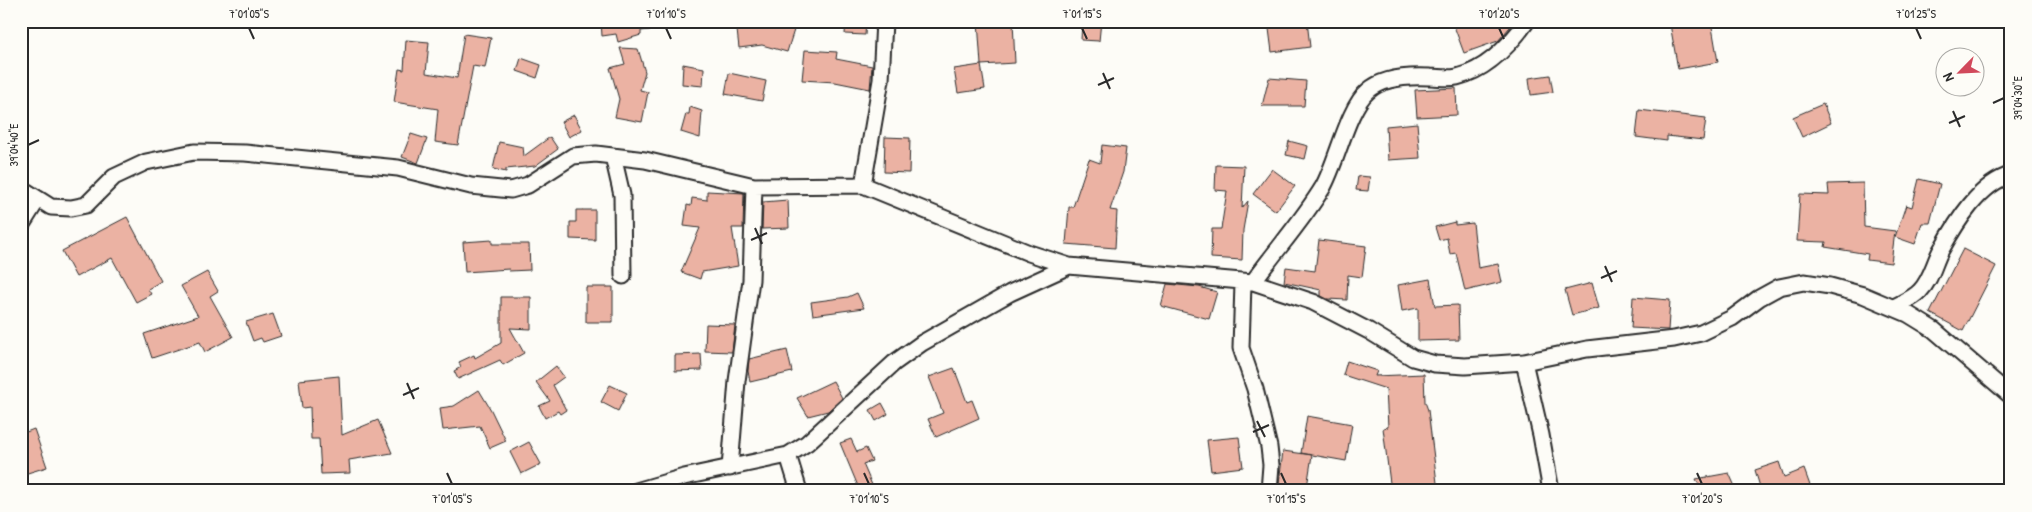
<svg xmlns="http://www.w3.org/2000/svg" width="2032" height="512" font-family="'Patrick Hand',sans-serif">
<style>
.building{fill:#ebb2a3;stroke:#2b2b2b}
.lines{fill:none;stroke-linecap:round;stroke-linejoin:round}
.street-casing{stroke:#2b2b2b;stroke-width:19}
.street{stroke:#fdfcf7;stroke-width:15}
.ticks{fill:none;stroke:#2b2b2b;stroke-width:2}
.neatline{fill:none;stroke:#2b2b2b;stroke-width:2}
.ticks-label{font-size:12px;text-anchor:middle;fill:#2b2b2b}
</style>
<rect width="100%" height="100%" fill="#fdfcf7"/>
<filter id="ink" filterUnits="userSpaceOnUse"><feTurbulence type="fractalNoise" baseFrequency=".02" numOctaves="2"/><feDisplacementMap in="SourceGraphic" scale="10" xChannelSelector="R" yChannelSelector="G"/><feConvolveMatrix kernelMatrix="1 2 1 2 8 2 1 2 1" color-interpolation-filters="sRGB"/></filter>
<g filter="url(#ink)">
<path class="building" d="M601 21H649L650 30 641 31V35L618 42 616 34 602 36Z
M846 21H866L865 35 845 34Z
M978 21H1013L1015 63 981 65Z
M1082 21H1101L1099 41 1081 40Z
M1268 21H1307L1310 47 1272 52Z
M1468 21H1508L1510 27 1498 41 1464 53 1454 26Z
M1687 21H1711L1718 62 1678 69 1670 24Z
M768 22 794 30 787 52 762 45 739 48 737 30 767 25Z
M464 34 491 38 485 68 473 66 458 145 435 142 438 109 394 102 399 69 404 70 406 40 429 42 426 73 457 78Z
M620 48 638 49 645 72 640 90 648 92 642 122 615 117 619 99 610 68 625 64Z
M805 50 837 52 836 59 872 66 870 89 835 82 802 80Z
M521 58 541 65 537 78 517 71Z
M683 64 704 68 703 86 682 84Z
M981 65 985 89 958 93 954 69Z
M729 73 766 81 762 101 725 94Z
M1550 75 1553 92 1531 95 1529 78Z
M1269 78 1306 81 1304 106H1262Z
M1456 88 1457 115 1417 117 1415 90Z
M1823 104 1831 123 1802 137 1793 117Z
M690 107 702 111 700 138 681 132 686 114H689Z
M1639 110 1706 118 1703 140 1667 136V141L1636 137Z
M574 115 582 130 569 137 561 122Z
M1417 123 1420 158 1388 160 1386 126Z
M411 134 427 139 418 163 402 157Z
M550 137 558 149 535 166 506 169V172L493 169 499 142 523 147 524 156Z
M885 137 910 138 909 173 884 172Z
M1289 141 1308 146 1305 159 1286 155Z
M1102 145 1126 148 1123 172 1110 210 1117 211 1115 248 1066 244 1069 207H1073L1089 159 1100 163Z
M1216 165 1244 166 1242 208 1248 201 1243 230 1242 260 1211 258 1212 229H1221L1227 191 1215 190Z
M1272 169 1295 186 1276 211 1253 194Z
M1358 176 1370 177 1368 191 1356 190Z
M1919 179 1940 184 1930 223H1922L1915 244 1895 237 1906 205 1912 207Z
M1863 183 1864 227 1895 231 1891 263 1867 260 1868 254 1825 247 1826 242 1797 241 1800 194 1829 195 1828 184Z
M707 191 744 193 743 228H732L738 266 702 272 700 279 681 272 700 228 684 226 687 205 691 206 692 198 707 200Z
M788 200 789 228 762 229 763 202Z
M576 210H595V240L570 239V222H576Z
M127 217 161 281 148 289 151 294 136 302 112 258 76 277 62 251Z
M1455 222V225L1473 223 1478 268 1498 264 1502 282 1465 291 1456 253 1450 254 1447 238 1439 240 1435 227Z
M492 240V244H529L530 270 509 271V269L465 272 463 242Z
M1319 240 1366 246 1362 277 1348 275 1347 300 1327 299 1321 296V290L1284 282 1286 267 1315 271Z
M1963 249 1996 266 1963 331 1930 313Z
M207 272 218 291 210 296 233 337 205 352 200 342 152 358 144 334 198 316 181 286Z
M1430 279 1435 306 1458 305 1459 340 1418 341V308L1402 311 1398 285Z
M1592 283 1599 308 1572 315 1565 290Z
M1167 284 1199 287 1217 292 1209 319 1161 306Z
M586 287H613V322H586Z
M857 293 864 308 813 315 811 302 848 297Z
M501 297H531V329L510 328 524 353 503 365 500 360 458 379 454 371 461 367 459 362 474 355 475 358 501 343Z
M1633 297 1670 300 1668 330 1631 328Z
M273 314 281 336 263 342 261 338 253 341 246 322Z
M706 324 735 325 732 352 705 351Z
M787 350 792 372 750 382 748 371 749 359Z
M701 354 702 370 675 371V355Z
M1347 361 1377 371 1375 376 1424 374 1425 402 1428 410 1438 491H1391L1383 428 1388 427 1386 389 1343 375Z
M556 366 564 377 553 385 566 410 560 414 558 411 545 418 539 406 550 401 536 382Z
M954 368 967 402 972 400 979 418 936 437 928 419 943 413 929 377Z
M339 376 342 435 378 420 392 453 349 460 350 473 321 474 319 439H311L310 407 302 408 299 380Z
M833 381 842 398 828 411 808 416 797 398Z
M610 385 627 393 618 411 601 402Z
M479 390 491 410 506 441 490 448 480 426 443 430 440 408 454 406Z
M882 403 888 414 876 421 870 410Z
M1307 416 1352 424 1346 461 1301 453Z
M34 429 47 467 21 475V434Z
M1239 437 1243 467 1211 471 1207 440Z
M851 439 857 452 866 448 872 461 863 464 872 485 860 491 840 443Z
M529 442 541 464 521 474 510 452Z
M1283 451 1312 455 1307 487 1279 483Z
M1779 462 1784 477 1804 469 1812 491H1752L1760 487 1755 470Z
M1729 473 1737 491H1702L1696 479Z"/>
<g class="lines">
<g class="street-casing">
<path id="street" d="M613 156 622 195 623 276
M863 185 881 80 884 21
M21 188 51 207 71 208 86 205 114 177 146 162 194 152 245 153 398 168 471 186 511 190 528 185 573 156 596 154 645 160 754 186 863 185 1029 253 1069 266 1253 282 1313 302 1369 331 1413 358 1435 364 1465 366 1524 362 1587 349 1674 339 1701 333 1732 318 1759 298 1779 287 1804 282 1830 286 1863 295 1908 314 1934 330 2011 396
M21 226 38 199
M1253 282C1276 250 1303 220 1323 187 1337 162 1348 108 1368 91 1383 77 1411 76 1430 77 1438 77 1448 79 1457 77 1486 70 1510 45 1527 21
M1243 283 1241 348 1255 389 1269 447 1271 465 1269 491
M1894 307C1903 302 1914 298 1920 291 1931 280 1934 263 1941 250 1956 223 1980 183 2011 175
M1524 362 1541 435 1551 491
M788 455 799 491
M730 468 737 381 751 280 754 186
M636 491 684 477 788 455 807 443 894 363 922 343 1010 293 1069 266"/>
</g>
<use href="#street" class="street"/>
</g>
</g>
<path class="ticks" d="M249 28 254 39M666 28 671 39M1082 28 1087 39M1499 28 1504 39M1916 28 1921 39M1103 73 1110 89M1098 85 1114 78M1993 103 2004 98M1953 111 1960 127M1949 123 1965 116M28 145 39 140M755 228 762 244M751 240 767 233M1605 266 1612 282M1601 278 1617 271M407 383 414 399M403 395 419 388M1257 421 1265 437M1253 432 1269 425M447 473 452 484M864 473 869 484M1281 473 1286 484M1697 473 1702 484"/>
<rect width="2032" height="512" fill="none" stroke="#fdfcf7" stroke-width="55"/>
<g transform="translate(1960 72) rotate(246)"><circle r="24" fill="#fdfcf7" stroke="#a9a8a5"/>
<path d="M0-4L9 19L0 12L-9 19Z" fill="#d1495b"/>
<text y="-8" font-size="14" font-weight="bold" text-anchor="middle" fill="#2b2b2b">N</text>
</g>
<rect x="28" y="28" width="1976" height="456" class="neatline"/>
<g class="ticks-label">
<text x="249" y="18">7°01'05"S</text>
<text x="666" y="18">7°01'10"S</text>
<text x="1082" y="18">7°01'15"S</text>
<text x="1499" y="18">7°01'20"S</text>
<text x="1916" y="18">7°01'25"S</text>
<text transform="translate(2018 98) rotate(-90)" y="4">39°04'30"E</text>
<text transform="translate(14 145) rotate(-90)" y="4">39°04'40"E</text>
<text x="452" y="503">7°01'05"S</text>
<text x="869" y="503">7°01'10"S</text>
<text x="1286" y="503">7°01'15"S</text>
<text x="1702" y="503">7°01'20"S</text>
</g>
</svg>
